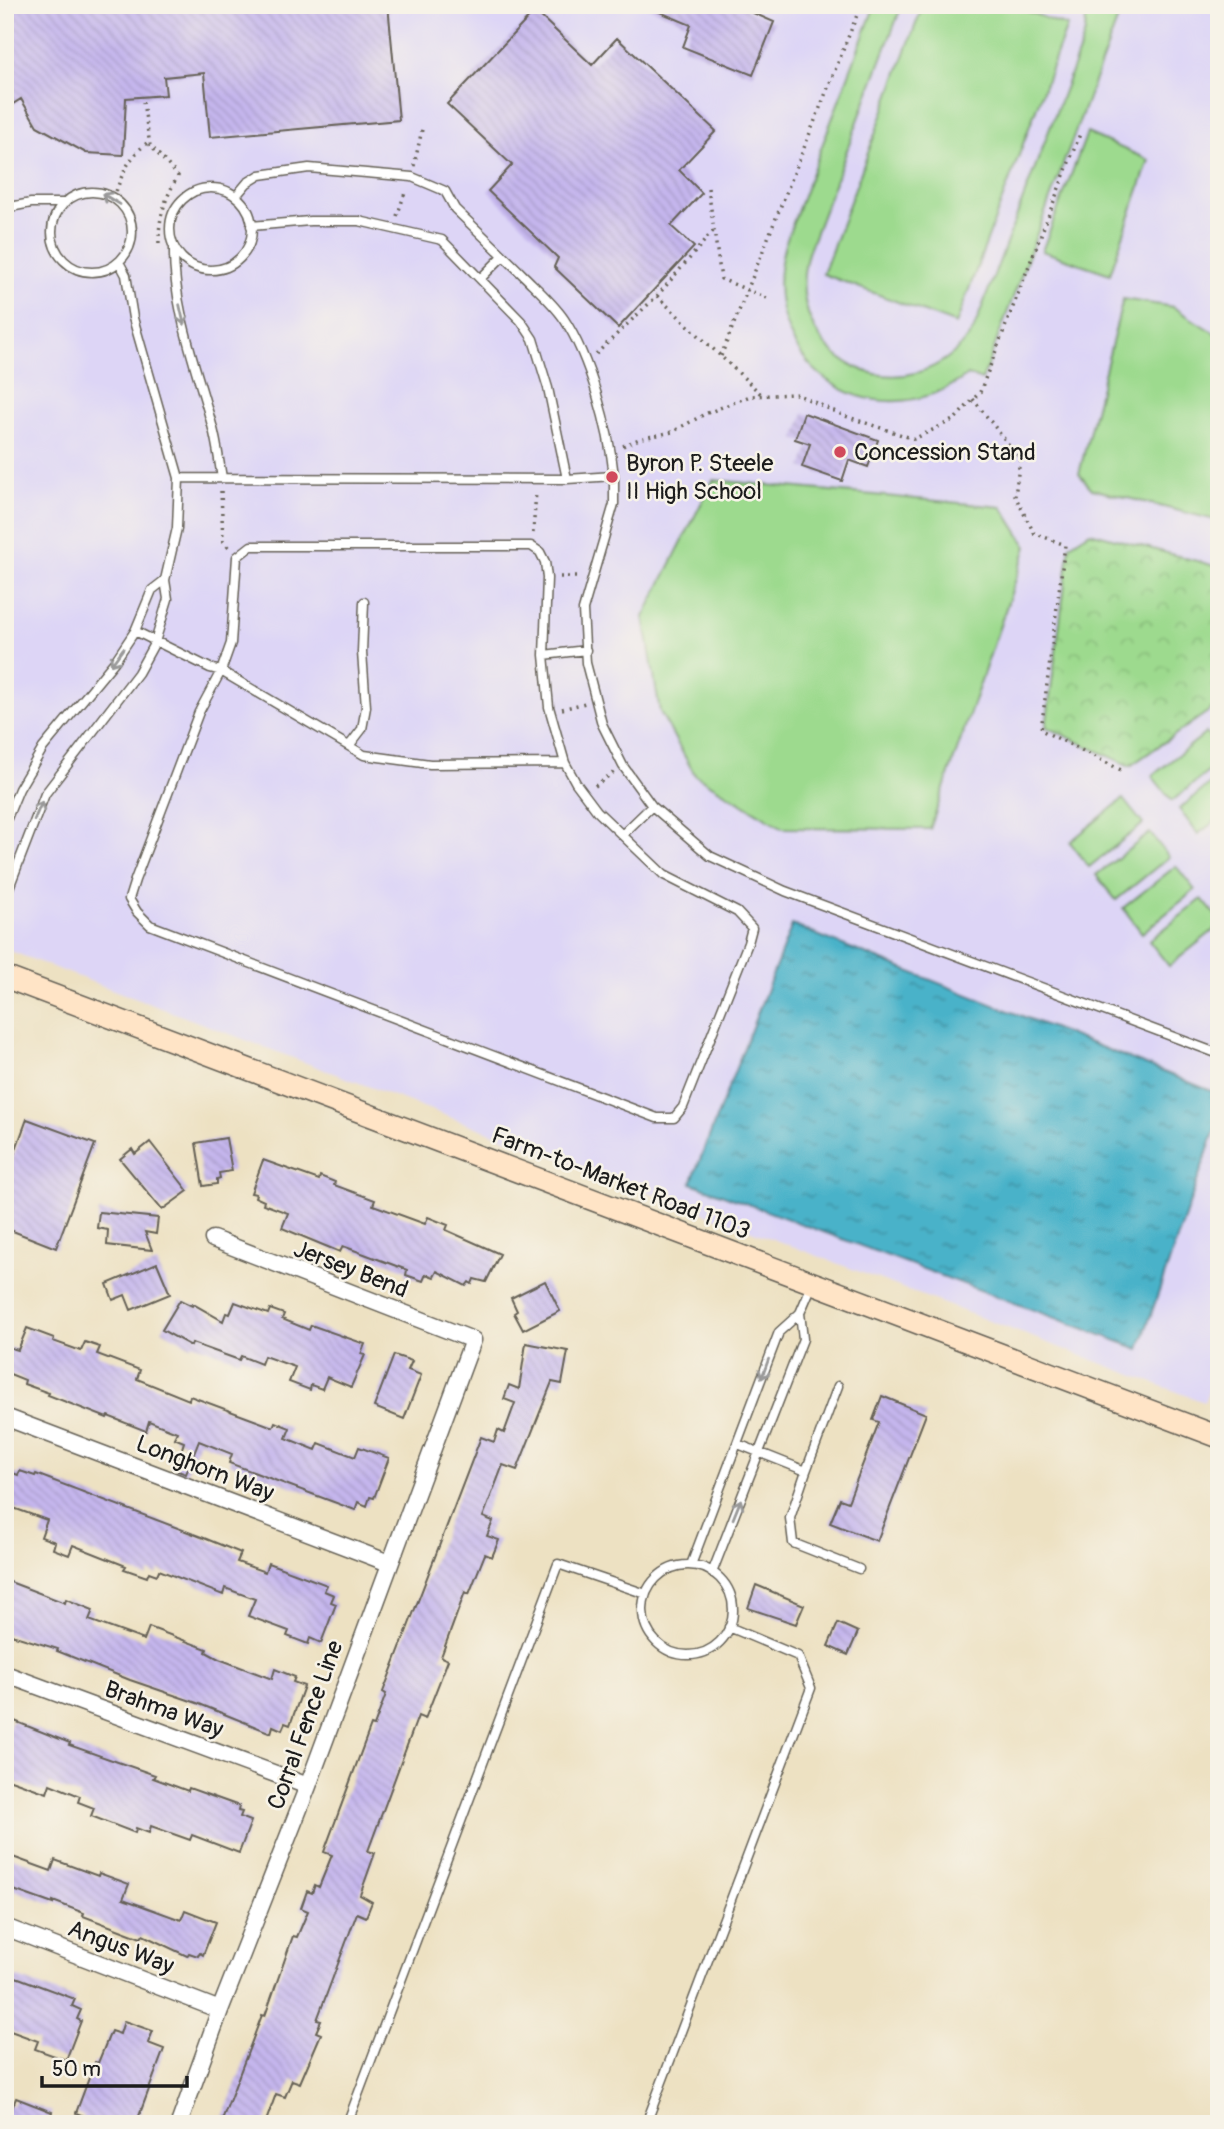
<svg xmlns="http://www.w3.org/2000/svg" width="1224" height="2129" font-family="Pangolin,sans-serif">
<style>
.built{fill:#ddd5f6}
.green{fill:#9dda8e;stroke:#5c7b55;stroke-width:2}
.park{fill:url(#park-crowns);stroke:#5c7b55;stroke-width:2}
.water{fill:url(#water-ripples);stroke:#336772;stroke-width:2}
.building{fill:url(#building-back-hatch)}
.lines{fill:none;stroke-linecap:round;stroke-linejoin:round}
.lane-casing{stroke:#656156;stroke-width:11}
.street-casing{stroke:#656156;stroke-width:19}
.secondary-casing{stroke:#656156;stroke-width:24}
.path{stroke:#656156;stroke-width:3.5;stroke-dasharray:2 5;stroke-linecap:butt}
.lane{stroke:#fff;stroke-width:8}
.street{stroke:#fff;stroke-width:16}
.secondary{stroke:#ffe4c6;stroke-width:21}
.oneway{stroke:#999}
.poi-dot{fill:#d1495b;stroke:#f7f3e8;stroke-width:2.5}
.labels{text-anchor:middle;stroke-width:5;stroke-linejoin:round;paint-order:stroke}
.poi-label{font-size:24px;fill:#1c1c1c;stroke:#f7f3e8;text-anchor:start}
.street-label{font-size:24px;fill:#1c1c1c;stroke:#f7f3e8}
</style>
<defs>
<pattern id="park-crowns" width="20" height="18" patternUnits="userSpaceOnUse" patternTransform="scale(1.75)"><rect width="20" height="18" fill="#9dda8e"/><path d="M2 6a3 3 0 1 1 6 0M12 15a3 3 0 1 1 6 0" fill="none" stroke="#87ba7a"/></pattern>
<pattern id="water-ripples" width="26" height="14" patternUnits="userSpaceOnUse" patternTransform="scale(1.75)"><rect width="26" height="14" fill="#4ab2c9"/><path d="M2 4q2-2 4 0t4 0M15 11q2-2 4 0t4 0" fill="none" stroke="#3d90a2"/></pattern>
<pattern id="building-back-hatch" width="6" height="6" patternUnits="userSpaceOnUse" patternTransform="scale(1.75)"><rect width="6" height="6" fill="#c5b6ed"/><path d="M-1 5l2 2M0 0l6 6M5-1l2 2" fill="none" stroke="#a99ccb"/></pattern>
</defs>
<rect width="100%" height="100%" fill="#f7f3e8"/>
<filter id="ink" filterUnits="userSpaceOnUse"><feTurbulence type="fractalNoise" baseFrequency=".0143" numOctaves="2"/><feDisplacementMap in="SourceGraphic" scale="14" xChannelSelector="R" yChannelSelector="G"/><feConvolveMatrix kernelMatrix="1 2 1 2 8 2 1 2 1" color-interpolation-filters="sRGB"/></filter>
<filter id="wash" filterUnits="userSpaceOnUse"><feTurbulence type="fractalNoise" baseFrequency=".00686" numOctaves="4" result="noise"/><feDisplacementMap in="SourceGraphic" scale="28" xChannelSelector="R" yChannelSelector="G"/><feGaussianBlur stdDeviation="1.57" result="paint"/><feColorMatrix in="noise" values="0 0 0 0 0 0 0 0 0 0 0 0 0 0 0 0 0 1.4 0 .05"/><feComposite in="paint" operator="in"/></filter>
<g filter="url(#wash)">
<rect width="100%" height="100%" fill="#ede1c2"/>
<path class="built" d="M5 5H1219V1365L1204 1402 5 949Z"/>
<path class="green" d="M875 5H902L808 253C778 361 909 423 973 331L1081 46 1085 32 1087 5H1123L982 380 968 375C869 447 752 360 785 244Z
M923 5H1011L1067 26 956 324 823 274Z
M1087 133 1149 160 1110 274 1042 251Z
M1123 299 1173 307 1219 336V521L1092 489 1079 474Z
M713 480 1002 507 1027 547 930 829 783 828 695 775 660 712 644 617Z
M1206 733 1219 750V763L1172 801 1152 776Z
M1219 777V818L1198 834 1179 809Z
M1123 799 1143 824 1089 867 1070 842Z
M1150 833 1169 857 1116 900 1096 875Z
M1176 866 1195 890 1142 933 1123 908Z
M1202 899 1219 919V926L1169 966 1149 941Z"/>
<path class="park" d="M1090 532 1219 567V704L1130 766 1046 727 1070 545Z"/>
<path class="water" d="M792 925 1219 1094V1118L1139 1349 691 1183Z"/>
<g id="blocks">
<path class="building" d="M5 5H388L399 120 210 137 204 73 164 77 166 95 126 98 123 155 86 153 37 126 21 99 5 109Z
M643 5H748L746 10 774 22 753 75 683 47 691 25Z
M535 11 592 65 617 38 716 131 679 170 702 193 671 226 694 247 618 328 554 267 558 258 488 191 512 165 447 104Z
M804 413 878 440 868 467 849 460 842 481 802 467 810 444 795 439Z
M27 1119 95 1144 56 1248 5 1228V1179Z
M226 1138 232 1171 219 1173 220 1178 217 1179V1184L203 1186 196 1143Z
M150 1142 188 1191 162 1210 120 1159 132 1149 135 1154Z
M263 1160 319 1180 320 1176 335 1182 334 1185 375 1200 373 1205 425 1224 428 1217 448 1225 446 1230 500 1254 486 1282 474 1279 472 1284 469 1282 466 1286 437 1271 434 1277 426 1274 423 1281 406 1275 407 1270 343 1246 340 1252 323 1245 282 1228 288 1213 263 1204 264 1201 255 1197 256 1194 251 1193Z
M99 1212 158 1218 156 1234 145 1232 152 1250 107 1245 108 1230 97 1228Z
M157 1263 170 1294 131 1310 125 1295 113 1300 107 1284Z
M545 1281 560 1311 523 1330 514 1313 517 1311 511 1298Z
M180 1300 192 1306 193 1304 223 1321 226 1313 230 1314 235 1302 268 1314 270 1309 284 1314 282 1319 309 1330 311 1325 365 1344 361 1354 365 1355 351 1387 327 1377 322 1389 311 1385 310 1390 289 1382 295 1367 264 1356 261 1364 241 1356 239 1360 192 1343 191 1346 162 1330Z
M27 1328 54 1338 53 1341 81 1351 85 1342 100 1347 97 1354 140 1370 137 1379 189 1400 190 1396 273 1427 275 1422 290 1428 286 1438 316 1450 319 1443 355 1457 359 1447 389 1458 374 1498 370 1497 367 1506 358 1502 355 1510 229 1463 232 1454 199 1441 186 1474 175 1470 184 1442 174 1438 177 1432 149 1421 146 1431 108 1416 107 1418 48 1395 49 1393 24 1384 25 1380 5 1372V1346L18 1350Z
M526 1343 568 1351 562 1384 552 1382 517 1470 503 1465 483 1517 493 1521 487 1536 499 1540 492 1557 485 1554 469 1594 465 1592 441 1657 448 1660 425 1719 418 1716 368 1851 375 1853 360 1895 372 1902 366 1917 357 1913 317 2020 321 2021 316 2032 321 2034 300 2083 292 2080 285 2097 276 2094 265 2124H232L222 2120 262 2015 265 2016 293 1936 297 1937 308 1911 301 1908 307 1891 312 1893 315 1885 319 1887 332 1855 324 1852 371 1725 374 1726 386 1694 383 1692 481 1437 494 1442 498 1430 504 1433 515 1403 504 1399 509 1385 519 1389Z
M394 1355 412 1361 408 1370 421 1375 404 1419 374 1407Z
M882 1396 926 1414 877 1541 830 1523 840 1499 848 1502 879 1422 873 1420Z
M5 1470 18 1475 20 1471 35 1476 36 1474 204 1538 241 1553 237 1562 265 1572 268 1563 327 1585 324 1591 334 1595 331 1602 336 1604 321 1643 310 1638 308 1644 287 1636 289 1631 248 1616 255 1599 225 1588 223 1595 159 1570 157 1575 149 1572 147 1577 124 1569 126 1566 73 1545 69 1555 53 1549 55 1542 41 1537 47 1520 5 1505Z
M5 1580 65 1603 66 1599 93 1610 89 1620 144 1640 149 1627 207 1649 206 1652 219 1659 272 1679 275 1669 295 1677 293 1682 304 1686 290 1725 285 1723 282 1730 273 1726 271 1733 197 1703 130 1680 57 1651 58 1649 5 1633Z
M756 1585 804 1605 796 1624 748 1608Z
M838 1623 858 1632 848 1655 828 1646Z
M12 1720 70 1743 69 1745 155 1775 153 1778 188 1791 189 1788 239 1806 238 1811 242 1812 240 1817 251 1821 239 1853 192 1835 190 1840 151 1826 149 1833 136 1828 135 1833 91 1816 94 1808 78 1802 80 1796 50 1784 47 1793 5 1778V1739Z
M10 1856 51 1871 55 1860 98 1876 99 1873 129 1884 123 1899 181 1920 185 1910 216 1922 203 1955 200 1953 198 1956 189 1953 187 1956 143 1935 141 1938 83 1916 84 1913 53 1901V1904L5 1887V1867Z
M16 1977 75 1999 72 2006 81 2010 77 2019 81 2021 66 2060 35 2049 38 2041 5 2029V2004Z
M124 2021 153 2031 148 2043 164 2049 136 2124H81L84 2116 76 2113 95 2062 98 2063 111 2031 120 2034Z
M16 2098 52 2112 47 2124H5V2102L13 2106Z"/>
</g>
</g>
<g filter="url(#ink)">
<use href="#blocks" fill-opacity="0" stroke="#656156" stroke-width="2"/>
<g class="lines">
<g class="lane-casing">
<path id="lane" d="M170 229a41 41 0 1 1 82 0a41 41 0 1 1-82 0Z
M52 232a40 40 0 1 1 80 0a40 40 0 1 1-80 0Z
M236 196 247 183 260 175 309 168 412 177 445 191 455 209C478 231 501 253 524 276 537 289 553 303 564 319 590 358 609 429 614 476
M5 208 31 203H65
M251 226 310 221H359L442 240 521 321 533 339 548 388 567 479
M174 247C173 308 196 367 212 425 217 442 219 461 222 478
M480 279 503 256
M179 478 567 479 614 476V504L583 610 586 663 602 724 623 766 652 806 710 856 785 891 1219 1054
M251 546H531L540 552 545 562 547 578 544 655 549 707 565 763 576 783 597 811 664 875 737 912 752 928 748 943 683 1107 674 1118H657L150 925 137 912 129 899 135 880 199 712 221 671 231 643 237 557Z
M135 631 210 668 221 671 364 755 430 764 565 763
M544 655 586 650
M349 746 362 729 366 707 362 652 364 602
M5 823 19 789 43 748 115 661 135 631 152 590 165 580
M622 835 652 806
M5 898 45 794 138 673 155 642 168 599 165 580 177 528 179 478 133 318 126 275 119 262
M738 1444 806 1471 838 1386
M806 1471 790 1518 793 1543 859 1569
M691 1565 779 1332 800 1313 812 1285
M643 1610a45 45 0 1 1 90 0a45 45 0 1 1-90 0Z
M712 1573 803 1339 800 1313
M347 2124 558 1564 646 1594
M646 2124 811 1688 798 1656 729 1627"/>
</g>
<g class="street-casing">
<path id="street" d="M5 1417 389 1563
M5 1674 308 1786
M5 1927 220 2010
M179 2124 220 2010 308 1786 473 1340 213 1239"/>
</g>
<g class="secondary-casing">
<path id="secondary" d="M5 977 1219 1437"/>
</g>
<path class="path" d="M143 102 150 145 178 176C165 198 158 219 159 245
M414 166 423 125
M708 188 721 279 767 298
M114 198C121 175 129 157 148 142
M397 216 406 190
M657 296 762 395
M596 354 657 296 714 230
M721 356 861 5
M973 399 1020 459 1015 496 1034 533 1065 545 1041 730 1125 772
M623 446 639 439 672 432 705 414 750 396 796 394 845 416 914 439 955 419 980 392 1080 134
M221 491 223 541 229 548
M533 533 536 492
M560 577H580
M562 709 585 703
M595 786 614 772"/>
<use href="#lane" class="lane"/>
<use href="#street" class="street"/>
<use href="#secondary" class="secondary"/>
</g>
<defs><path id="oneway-shaft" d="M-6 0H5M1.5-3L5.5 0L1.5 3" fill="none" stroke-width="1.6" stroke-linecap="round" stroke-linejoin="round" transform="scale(1.75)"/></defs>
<g class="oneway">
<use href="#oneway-shaft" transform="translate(111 199) rotate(-149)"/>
<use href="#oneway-shaft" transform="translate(182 315) rotate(77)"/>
<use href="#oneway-shaft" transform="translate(117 657) rotate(126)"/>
<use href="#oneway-shaft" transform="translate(38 811) rotate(-67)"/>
<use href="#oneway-shaft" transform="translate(765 1369) rotate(110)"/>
<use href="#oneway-shaft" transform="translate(737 1509) rotate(-68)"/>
</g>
</g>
<g class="poi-dot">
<circle cx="840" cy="452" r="7"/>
<circle cx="612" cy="477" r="7"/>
</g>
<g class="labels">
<g class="poi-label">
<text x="854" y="460">Concession Stand</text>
<text x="626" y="471">Byron P. Steele<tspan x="626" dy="28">II High School</tspan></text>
</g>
<g class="street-label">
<text transform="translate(621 1183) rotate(21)" y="8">Farm-to-Market Road 1103</text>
<text transform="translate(351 1269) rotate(21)" y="8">Jersey Bend</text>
<text transform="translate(205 1468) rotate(21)" y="8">Longhorn Way</text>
<text transform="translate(164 1709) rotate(20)" y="8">Brahma Way</text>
<text transform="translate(305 1725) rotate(-70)" y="8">Corral Fence Line</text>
<text transform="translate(121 1947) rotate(21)" y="8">Angus Way</text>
</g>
</g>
<rect width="1224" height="2129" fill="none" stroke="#f7f3e8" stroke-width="28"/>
<path d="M42 2076v10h145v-10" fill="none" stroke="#1c1c1c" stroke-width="3.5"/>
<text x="52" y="2076" font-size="21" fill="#1c1c1c" stroke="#f7f3e8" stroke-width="5" paint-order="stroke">50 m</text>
</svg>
